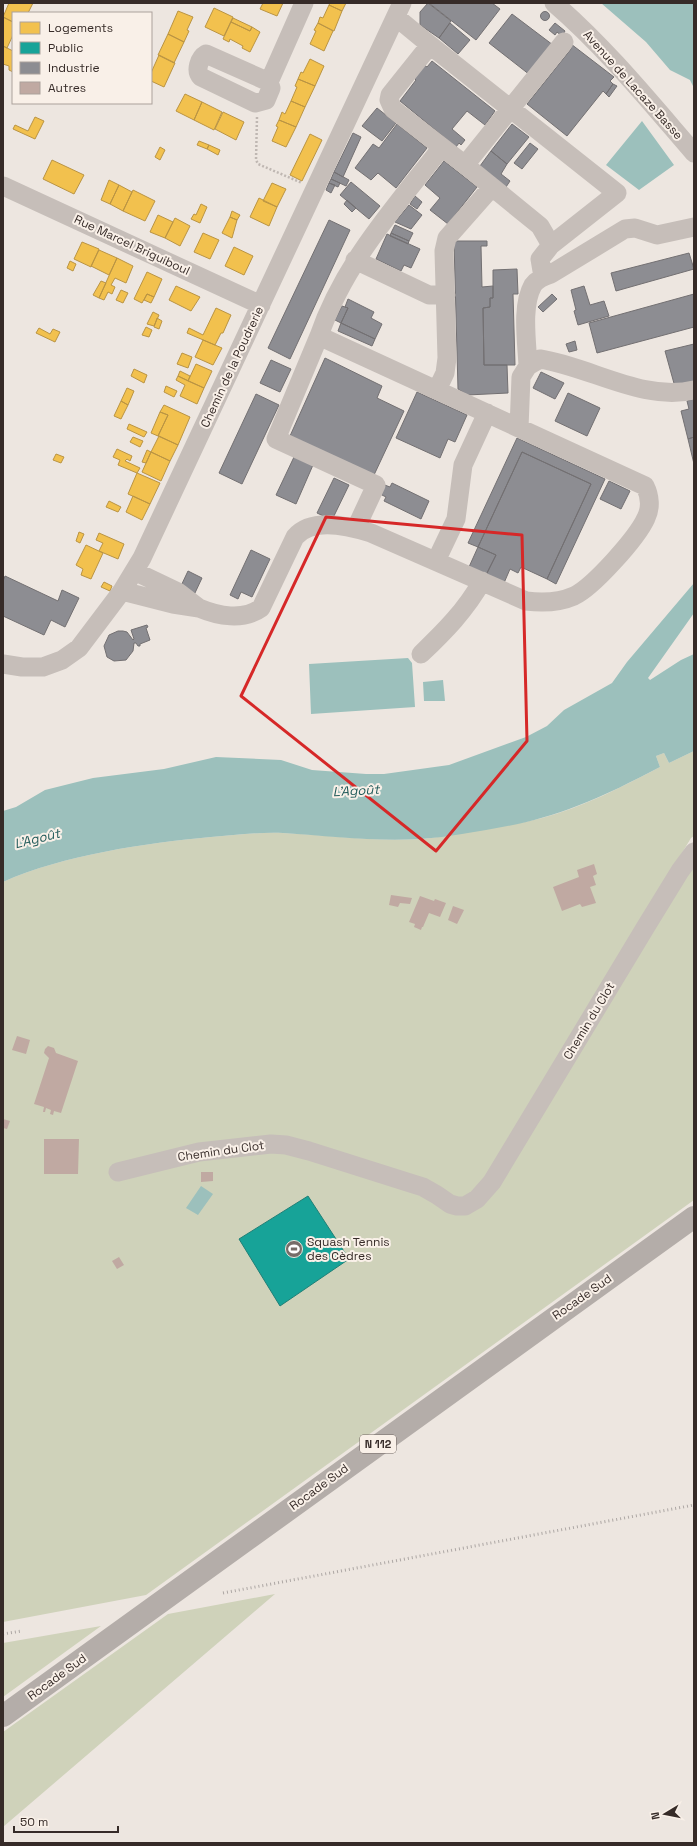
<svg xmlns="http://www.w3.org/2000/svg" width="697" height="1846" font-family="'Space Grotesk',sans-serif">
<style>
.green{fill:#cfd2ba}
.water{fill:#9cc0bc}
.homes{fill:#f2c14e;stroke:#ba9443}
.public{fill:#17a398;stroke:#207f76}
.industry{fill:#8d8d92;stroke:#737072}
.building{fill:#c0a9a2}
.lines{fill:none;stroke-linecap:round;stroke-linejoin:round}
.path{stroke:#bfb7b2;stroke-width:2.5;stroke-dasharray:2 2;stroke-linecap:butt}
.minor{stroke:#c6beb9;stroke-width:19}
.major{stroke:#b4ada9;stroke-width:22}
.rail{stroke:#ada7a4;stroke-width:3;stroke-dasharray:1 3;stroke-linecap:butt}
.marked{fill:none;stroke:#d62828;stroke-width:3;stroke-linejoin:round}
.labels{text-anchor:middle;stroke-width:4;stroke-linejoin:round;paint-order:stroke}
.shield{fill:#f9f0e8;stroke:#706662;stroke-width:1}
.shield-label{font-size:11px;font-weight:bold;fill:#362b28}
.street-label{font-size:12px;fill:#362b28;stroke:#f9f0e8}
.poi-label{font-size:12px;fill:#362b28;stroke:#f9f0e8;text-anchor:start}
.water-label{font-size:13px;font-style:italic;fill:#1d5857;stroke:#f9f0e8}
</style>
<rect width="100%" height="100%" fill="#ede6e0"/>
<path class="green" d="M694 751V836L691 838 494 1166 694 866V1200L146 1595 3 1622V882C63 855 146 843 211 837 235 835 259 832 282 833 329 835 375 842 421 839 439 838 457 833 475 830 497 826 520 824 542 818 583 807 622 787 660 767L656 756 664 753 669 763Z
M275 1594 3 1827V1732L168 1614Z
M101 1626 3 1697V1643Z"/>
<path class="water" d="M601 3H694V88L690 80 670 70 646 42Z
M642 121 674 165 639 190 606 165Z
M694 583V613L648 678 650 680 681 660 694 654V751L669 763 664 753 656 756 660 767C633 781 606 795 577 806 540 821 501 828 462 834 449 836 435 838 421 839 375 842 329 836 283 833 259 832 235 835 211 837 146 843 63 855 3 882V811L16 807 45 790 93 778 164 769 216 757 281 760 312 770 366 774H384L449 765 526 737 547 726 564 710 612 683 627 662Z
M408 658 412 663 415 707 311 714 309 664Z
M443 680 445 701H424L423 682Z
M201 1186 213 1194 198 1215 186 1208Z"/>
<path class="homes" d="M9 3H33L28 13H13V22L3 17Z
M263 3H283L277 16 260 9Z
M330 3H346L342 11 329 5Z
M329 5 342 11 334 31 318 23 320 17 323 18Z
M214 8 233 17 224 36 205 27Z
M178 11 193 17 187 30 189 31 184 42 168 34Z
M3 17 13 22V35L7 48 3 46Z
M233 18 252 27 250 31 231 22Z
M231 22 250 31 252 27 260 32 250 52 242 48 243 46 230 39 229 42 223 39Z
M318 23 333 31 324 51 310 44 316 31 314 30Z
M168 34 184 42 174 63 158 55Z
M3 46 13 51V72L9 70V66L3 64Z
M159 55 175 63 164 87 151 81V73Z
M310 59 324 66 315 86 298 79 301 72 303 73Z
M298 79 315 86 305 107 291 101 297 87 295 86Z
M185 94 202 102 194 120 176 111Z
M291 101 305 107 296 127 279 120 282 112 285 114Z
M202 102 222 112 214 130 194 120Z
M223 112 244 122 236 140 215 129Z
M35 117 44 121 35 139 13 129 15 125 28 131Z
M279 120 296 127 286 147 272 141 278 127 276 126Z
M310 134 322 140 302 181 290 175Z
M199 141 209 145 207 149 197 145Z
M209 145 220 150 218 155 207 149Z
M160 147 165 150 160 160 155 157Z
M52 160 84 175 74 194 43 179Z
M109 180 119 185 110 204 101 200Z
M272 183 286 189 277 207 263 201Z
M119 185 132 192 123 211 110 204Z
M133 190 155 201 145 221 123 211Z
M259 198 277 207 269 226 250 217Z
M201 204 207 207 200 223 191 219 194 214 196 215Z
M232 211 240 215 237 220 230 217Z
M158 215 173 222 165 238 150 232Z
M230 217 237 220 232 238 222 233Z
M175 218 190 226 180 246 165 238Z
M203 233 219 240 210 259 194 252Z
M82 242 99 249 91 267 74 259Z
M234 247 253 256 244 275 225 266Z
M99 250 117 258 109 275 91 266Z
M117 258 133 266 126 283 115 278 111 285 115 287 112 294 108 292 104 300 99 298Z
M70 261 76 264 73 271 67 268Z
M147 272 162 279 154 297 147 294 142 303 134 299Z
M101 281 106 283 99 298 93 295Z
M176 286 200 297 191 311 169 300Z
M121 290 128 293 123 303 116 300Z
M147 294 154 297 151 303 144 300Z
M216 308 231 315 223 333H221L215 345 187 333 189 328 203 335Z
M153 312 159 315 154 326 147 324Z
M157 318 162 321 159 329 154 327Z
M146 327 152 330 149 337 142 335Z
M39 328 50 334 53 329 60 332 55 342 36 333Z
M203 340 222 348 213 365 195 357Z
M182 353 192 357 188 368 177 364Z
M196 364 212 371 204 388 188 381Z
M134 369 147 375 144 383 131 376Z
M180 371 190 376 188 381 178 376Z
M178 376 204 388 197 404 180 396 185 385 176 380Z
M166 386 177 391 174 397 164 392Z
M127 388 134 391 128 405 121 401Z
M121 401 128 405 121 419 114 416Z
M164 405 190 417 178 445 158 436 168 415 160 412Z
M160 412 168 415 158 436 151 433Z
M129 424 147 432 144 437 127 429Z
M159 436 178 445 170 461 151 452Z
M133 437 143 441 140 447 130 442Z
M117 449 132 456 130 461 127 459 125 461 140 468 137 473 118 465 120 460 113 457Z
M147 450 151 452 146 463 142 462Z
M151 452 170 461 161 481 142 472Z
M56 454 64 457 61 463 53 460Z
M137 473 160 483 150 504 128 494Z
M133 496 150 504 142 520 126 512Z
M109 501 121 507 118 512 106 507Z
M79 532 84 534 80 543 76 541Z
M99 533 124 544 118 559 99 551 103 543 96 540Z
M86 545 103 553 91 579 81 575 83 569 76 565Z
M104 582 112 586 110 591 101 587Z"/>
<path class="public" d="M308 1196 349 1259 280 1306 239 1239Z"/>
<path class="industry" d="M428 3 451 21 439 38 420 25V12Z
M429 3H492L500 9 476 40Z
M540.5 16a4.5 4.5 0 1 1 9 0a4.5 4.5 0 1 1-9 0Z
M512 14 553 45 530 75 489 43Z
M450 23 470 40 458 54 439 38Z
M555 23 565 31 562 36 557 32 555 35 549 30Z
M571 44 614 77 610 81 613 84 606 94 603 91 567 136 527 104 571 49Z
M432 61 495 111 485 125 467 111 452 129 465 140 461 145 459 143 456 147 400 101 416 80 414 78 424 65 427 67Z
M613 84 617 86 609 97 606 94Z
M377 108 396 123 382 141 362 126Z
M397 124 427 148 396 188 378 173 371 180 355 168 373 144 379 148Z
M512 124 529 137 507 164 491 151Z
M353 133 361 137 343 177 334 172Z
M530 143 538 149 522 169 514 163Z
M491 151 507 164 501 174 510 181 506 187 480 166Z
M444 161 477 187 448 224 430 210 440 198 425 185Z
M334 172 349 180 346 186 331 179Z
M331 179 340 183 338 187 329 183Z
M351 182 380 206 369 219 340 195Z
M329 183 335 185 331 193 326 190Z
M415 196 422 202 417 209 410 204Z
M347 200 356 208 352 212 344 204Z
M409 205 422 215 411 229 395 222Z
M329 220 350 230 290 359 268 348Z
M395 225 413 233 409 241 391 233Z
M391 233 409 241 408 244 390 236Z
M387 234 420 249 411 268 404 265 401 271 376 259Z
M454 241H487V246H481L482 287 493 286V298H490V307L483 308 484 365H507L508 393 467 395 458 389Z
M689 253 694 269 616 291 611 273Z
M517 269 518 294H513L515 365H484L483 308 490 307V298H493V270Z
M584 286 590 305 604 301 609 316 578 325 574 311 576 310 571 290Z
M552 294 557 299 543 312 538 307Z
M694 294V327L597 353 589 323Z
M348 299 374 312 371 318 382 324 375 339 341 323 348 308 345 307Z
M342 306 348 308 341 323 335 320Z
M341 323 375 339 372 346 338 331Z
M575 341 577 350 569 352 566 344Z
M694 344V382L675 387 665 351Z
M325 358 382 386 377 398 404 411 374 475 290 436Z
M271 360 291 369 280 392 260 383Z
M541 372 564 383 555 399 533 388Z
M417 392 467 415 455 442 448 439 440 458 396 438Z
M568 393 600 408 587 436 555 421Z
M256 394 279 405 242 484 219 473Z
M694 399V437L688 439 681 411 689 409 687 401Z
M694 437V464L688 439Z
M517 438 605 479 556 584 547 579 591 484 522 452 478 547 468 543Z
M522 452 591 484 547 579 521 567 518 573 510 569 504 583 486 575 496 555 478 547Z
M294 457 313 465 296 504 276 495Z
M334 478 349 485 332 520 317 513Z
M609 481 630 491 621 509 600 499Z
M392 483 429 501 421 519 384 501 386 497 378 493 382 484 390 487Z
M478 547 496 555 486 575 469 567Z
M251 550 270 559 252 597 241 592 238 599 230 595Z
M188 571 202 578 194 595 180 588Z
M5 576 58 601 62 590 79 598 65 627 51 620 44 635 3 616V581Z
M147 625 148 627 146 628 150 640 140 644V646H138L136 643H134L133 651 126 660 114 661 107 657 104 646 109 635 118 631H123L127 632 133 640 134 639 131 630Z"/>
<path class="building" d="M594 864 597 874 593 876 596 885 590 887 596 903 582 907 580 904 562 911 553 887 579 877 577 870Z
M391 895 412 898 410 904 400 903 398 907 389 905Z
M420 896 434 901 435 899 446 903 440 917 429 913 423 927H422L421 930 414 927 415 924 409 922Z
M453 906 464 910 457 924 448 920Z
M17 1036 30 1040 26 1054 12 1050Z
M48 1046 54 1048 56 1053 78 1061 61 1113 54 1111 53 1115 50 1114 51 1110 46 1108 45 1112H43L44 1107 34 1104 49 1058 44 1053 45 1049Z
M3 1119 10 1121 7 1129 3 1128Z
M44 1139H79L78 1174H44Z
M201 1172H213V1181L201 1182Z
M119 1257 124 1265 117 1269 112 1261Z"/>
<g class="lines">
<path class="path" d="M257 117 256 160 258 164 302 183"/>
<path class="minor" d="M554 3C606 48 649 101 694 153
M396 17 430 45
M269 82 206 54C199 58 195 71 201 77L255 103 266 100 271 88 269 82 304 3
M465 165 540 226 551 245
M3 186 261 305
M355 260 429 295H446
M543 277 540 259 551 245 617 193 430 45 390 95 389 100 393 109 465 165C498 124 531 83 564 42
M319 336C344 263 395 207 442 147
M528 366C527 342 521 306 533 285 537 279 545 276 551 274L625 229 635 228 657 235 694 227
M437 390 445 373 447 358 444 251 447 238 492 187
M519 428 521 377 528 366 540 359C591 367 643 402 694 390
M436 561 456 519 463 465 487 413
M122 591 173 604 199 608 178 592 134 571
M199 608C218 616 243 621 261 608L295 537C312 517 349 526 371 533L526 601C542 603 558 603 574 596 593 587 637 538 646 518 651 508 650 496 645 486L319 336 276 439 376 485 356 528
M421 654C444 632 466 610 482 581
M3 664 22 667H43L62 660 79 648 122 591 142 558 402 3
M118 1172 199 1152 271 1144 286 1145 309 1151 407 1182 423 1187 437 1195 450 1204 457 1206H465L477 1199 492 1182 645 928 680 871 694 852"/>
<path class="major" d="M3 1716 694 1217"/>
<path class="rail" d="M223 1593 694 1505
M3 1634 22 1631"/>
</g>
<path class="marked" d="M326 517 522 535 527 741 436 851 241 696Z"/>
<defs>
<g id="stadium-disc" transform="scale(0.9)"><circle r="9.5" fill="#766c68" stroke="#f9f0e8"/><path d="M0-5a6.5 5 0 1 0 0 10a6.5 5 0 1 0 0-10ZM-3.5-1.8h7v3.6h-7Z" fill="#fff"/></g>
</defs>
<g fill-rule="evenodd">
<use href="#stadium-disc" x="294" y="1249"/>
</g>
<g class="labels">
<rect class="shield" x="360" y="1435" width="36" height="18" rx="3"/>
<g class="shield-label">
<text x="378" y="1448">N 112</text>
</g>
<g class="street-label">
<text transform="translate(633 85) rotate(48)" y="4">Avenue de Lacaze Basse</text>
<text transform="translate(132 245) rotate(25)" y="4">Rue Marcel Briguiboul</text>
<text transform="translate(232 367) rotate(-65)" y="4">Chemin de la Poudrerie</text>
<text transform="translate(589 1021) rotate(-59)" y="4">Chemin du Clot</text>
<text transform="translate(221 1151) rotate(-8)" y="4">Chemin du Clot</text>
<text transform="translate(582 1297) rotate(-35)" y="4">Rocade Sud</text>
<text transform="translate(319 1487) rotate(-36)" y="4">Rocade Sud</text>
<text transform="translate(57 1677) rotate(-36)" y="4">Rocade Sud</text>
</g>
<g class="poi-label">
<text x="307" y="1246">Squash Tennis<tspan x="307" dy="14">des Cèdres</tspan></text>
</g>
<g class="water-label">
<text transform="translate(356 790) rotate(-3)" y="5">L'Agoût</text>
<text transform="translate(37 838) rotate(-14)" y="5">L'Agoût</text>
</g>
</g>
<rect width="697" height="1846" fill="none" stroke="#362b28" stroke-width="8"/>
<rect x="12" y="12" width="140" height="92" fill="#f9f0e8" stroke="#aba19b"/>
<rect x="20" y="22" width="20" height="12" fill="#f2c14e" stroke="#aba19b"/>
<text x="48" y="32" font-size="12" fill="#362b28">Logements</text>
<rect x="20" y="42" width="20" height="12" fill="#17a398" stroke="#aba19b"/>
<text x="48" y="52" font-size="12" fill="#362b28">Public</text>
<rect x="20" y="62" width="20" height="12" fill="#8d8d92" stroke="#aba19b"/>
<text x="48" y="72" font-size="12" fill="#362b28">Industrie</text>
<rect x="20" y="82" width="20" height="12" fill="#c0a9a2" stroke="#aba19b"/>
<text x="48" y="92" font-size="12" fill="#362b28">Autres</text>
<g transform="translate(665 1814) rotate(260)" stroke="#f9f0e8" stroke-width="3" paint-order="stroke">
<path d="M0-3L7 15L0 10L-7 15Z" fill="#362b28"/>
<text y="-6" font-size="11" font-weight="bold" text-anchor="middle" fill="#362b28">N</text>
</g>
<path d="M14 1826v6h104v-6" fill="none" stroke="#362b28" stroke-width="2"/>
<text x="20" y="1826" font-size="12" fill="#362b28" stroke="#f9f0e8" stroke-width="3" paint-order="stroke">50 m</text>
</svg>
